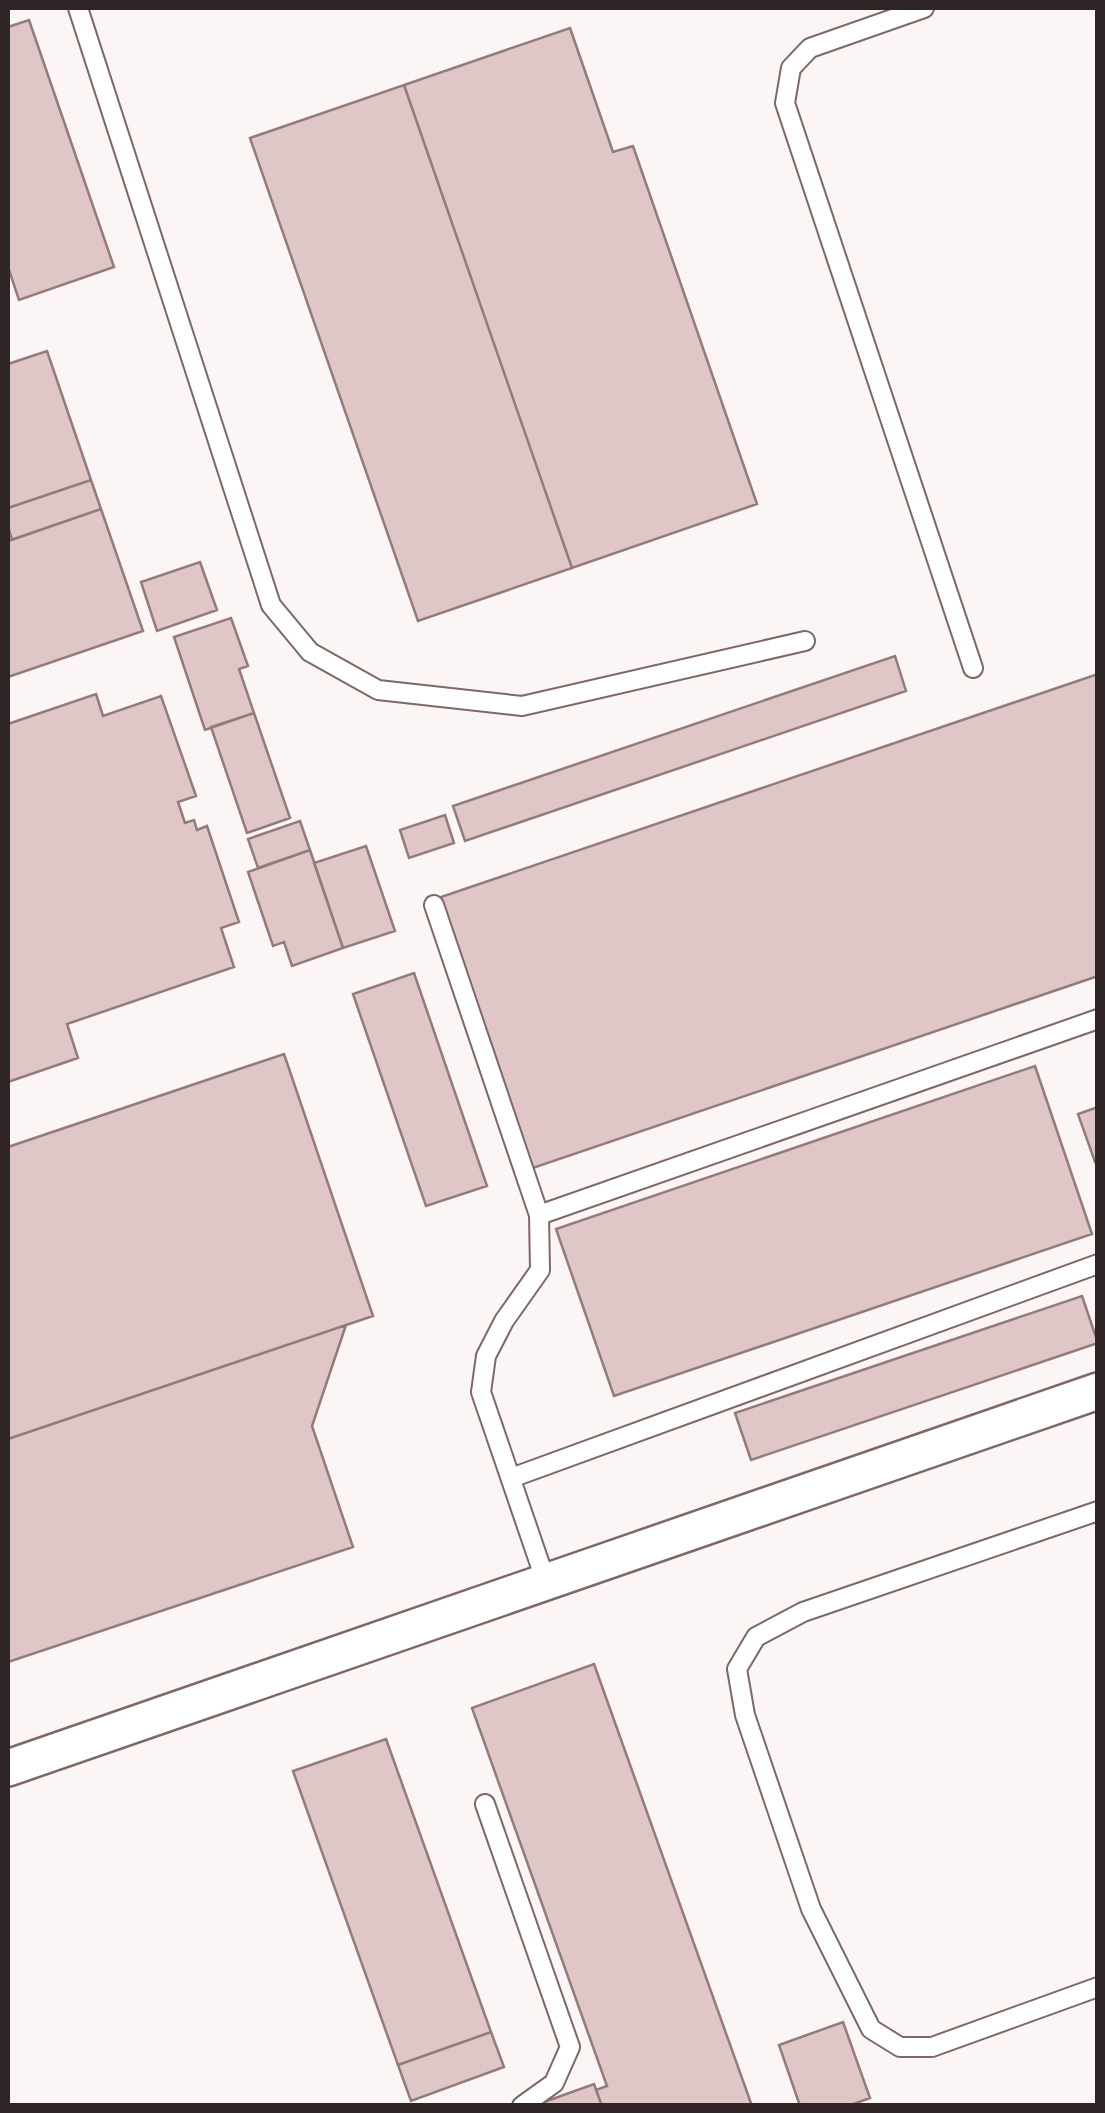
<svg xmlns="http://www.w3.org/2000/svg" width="1105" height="2113" font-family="Overpass,sans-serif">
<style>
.building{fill:#e1c6c7;stroke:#937b7b;stroke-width:2.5}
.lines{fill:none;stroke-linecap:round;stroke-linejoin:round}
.lane-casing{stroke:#7f6767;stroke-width:22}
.street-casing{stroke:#7f6767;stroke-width:40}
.lane{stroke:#fff;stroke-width:18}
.street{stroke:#fff;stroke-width:35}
</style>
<rect width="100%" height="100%" fill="#fbf5f5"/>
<path class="building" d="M29 20 114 267 19 300 8 267V27Z
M570 28 613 152 633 146 757 504 572 568 404 85Z
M404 85 572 568 418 621 250 138Z
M47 351 91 480 8 508V364Z
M91 480 101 509 12 540 8 526V508Z
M101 509 143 631 8 677V541Z
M200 562 217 610 157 631 141 582Z
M231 618 248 666 239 669 254 713 205 730 174 637Z
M895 656 906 691 465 841 453 806Z
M1098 674V976L530 1169 438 898Z
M96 694 103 716 161 696 196 796 178 802 185 823 194 820 197 830 207 826 239 922 221 928 234 967 67 1024 78 1058 8 1082V724Z
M254 713 290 818 247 833 211 727Z
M445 815 454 843 409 858 400 830Z
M300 821 310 850 258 868 248 839Z
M366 846 395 931 343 948 314 863Z
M310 850 343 948 292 966 284 942 273 946 248 872Z
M414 973 487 1186 426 1206 353 994Z
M284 1054 373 1316 8 1439V1147Z
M1035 1066 1092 1234 614 1396 556 1229Z
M1098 1107V1161L1095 1162 1078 1114Z
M1082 1296 1098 1343 751 1460 735 1413Z
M346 1325 312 1426 353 1547 8 1662V1439Z
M594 1664 752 2106H602L596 2090 607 2086 472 1708Z
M386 1739 491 2032 398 2065 293 1771Z
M843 2022 870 2098 848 2106H800L779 2045Z
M491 2032 504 2067 411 2101 398 2065Z
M594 2084 602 2106H533Z"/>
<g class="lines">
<g class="lane-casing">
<path id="lane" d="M78 8 271 605 310 652 378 690 522 706 805 641
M924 8 810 48 791 68 785 103 973 668
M434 905 539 1215 540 1270 504 1321 486 1356 481 1392 546 1582
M539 1215 1098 1019
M511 1478 1098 1264
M1098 1511 803 1612 756 1637 737 1669 745 1715 811 1909 871 2029 900 2047H932L1098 1987
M485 1804 570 2047 554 2083 522 2106"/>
</g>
<g class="street-casing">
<path id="street" d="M8 1768 1098 1391"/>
</g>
<use href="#lane" class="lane"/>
<use href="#street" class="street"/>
</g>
<rect width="1105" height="2113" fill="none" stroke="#302526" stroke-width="20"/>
</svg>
